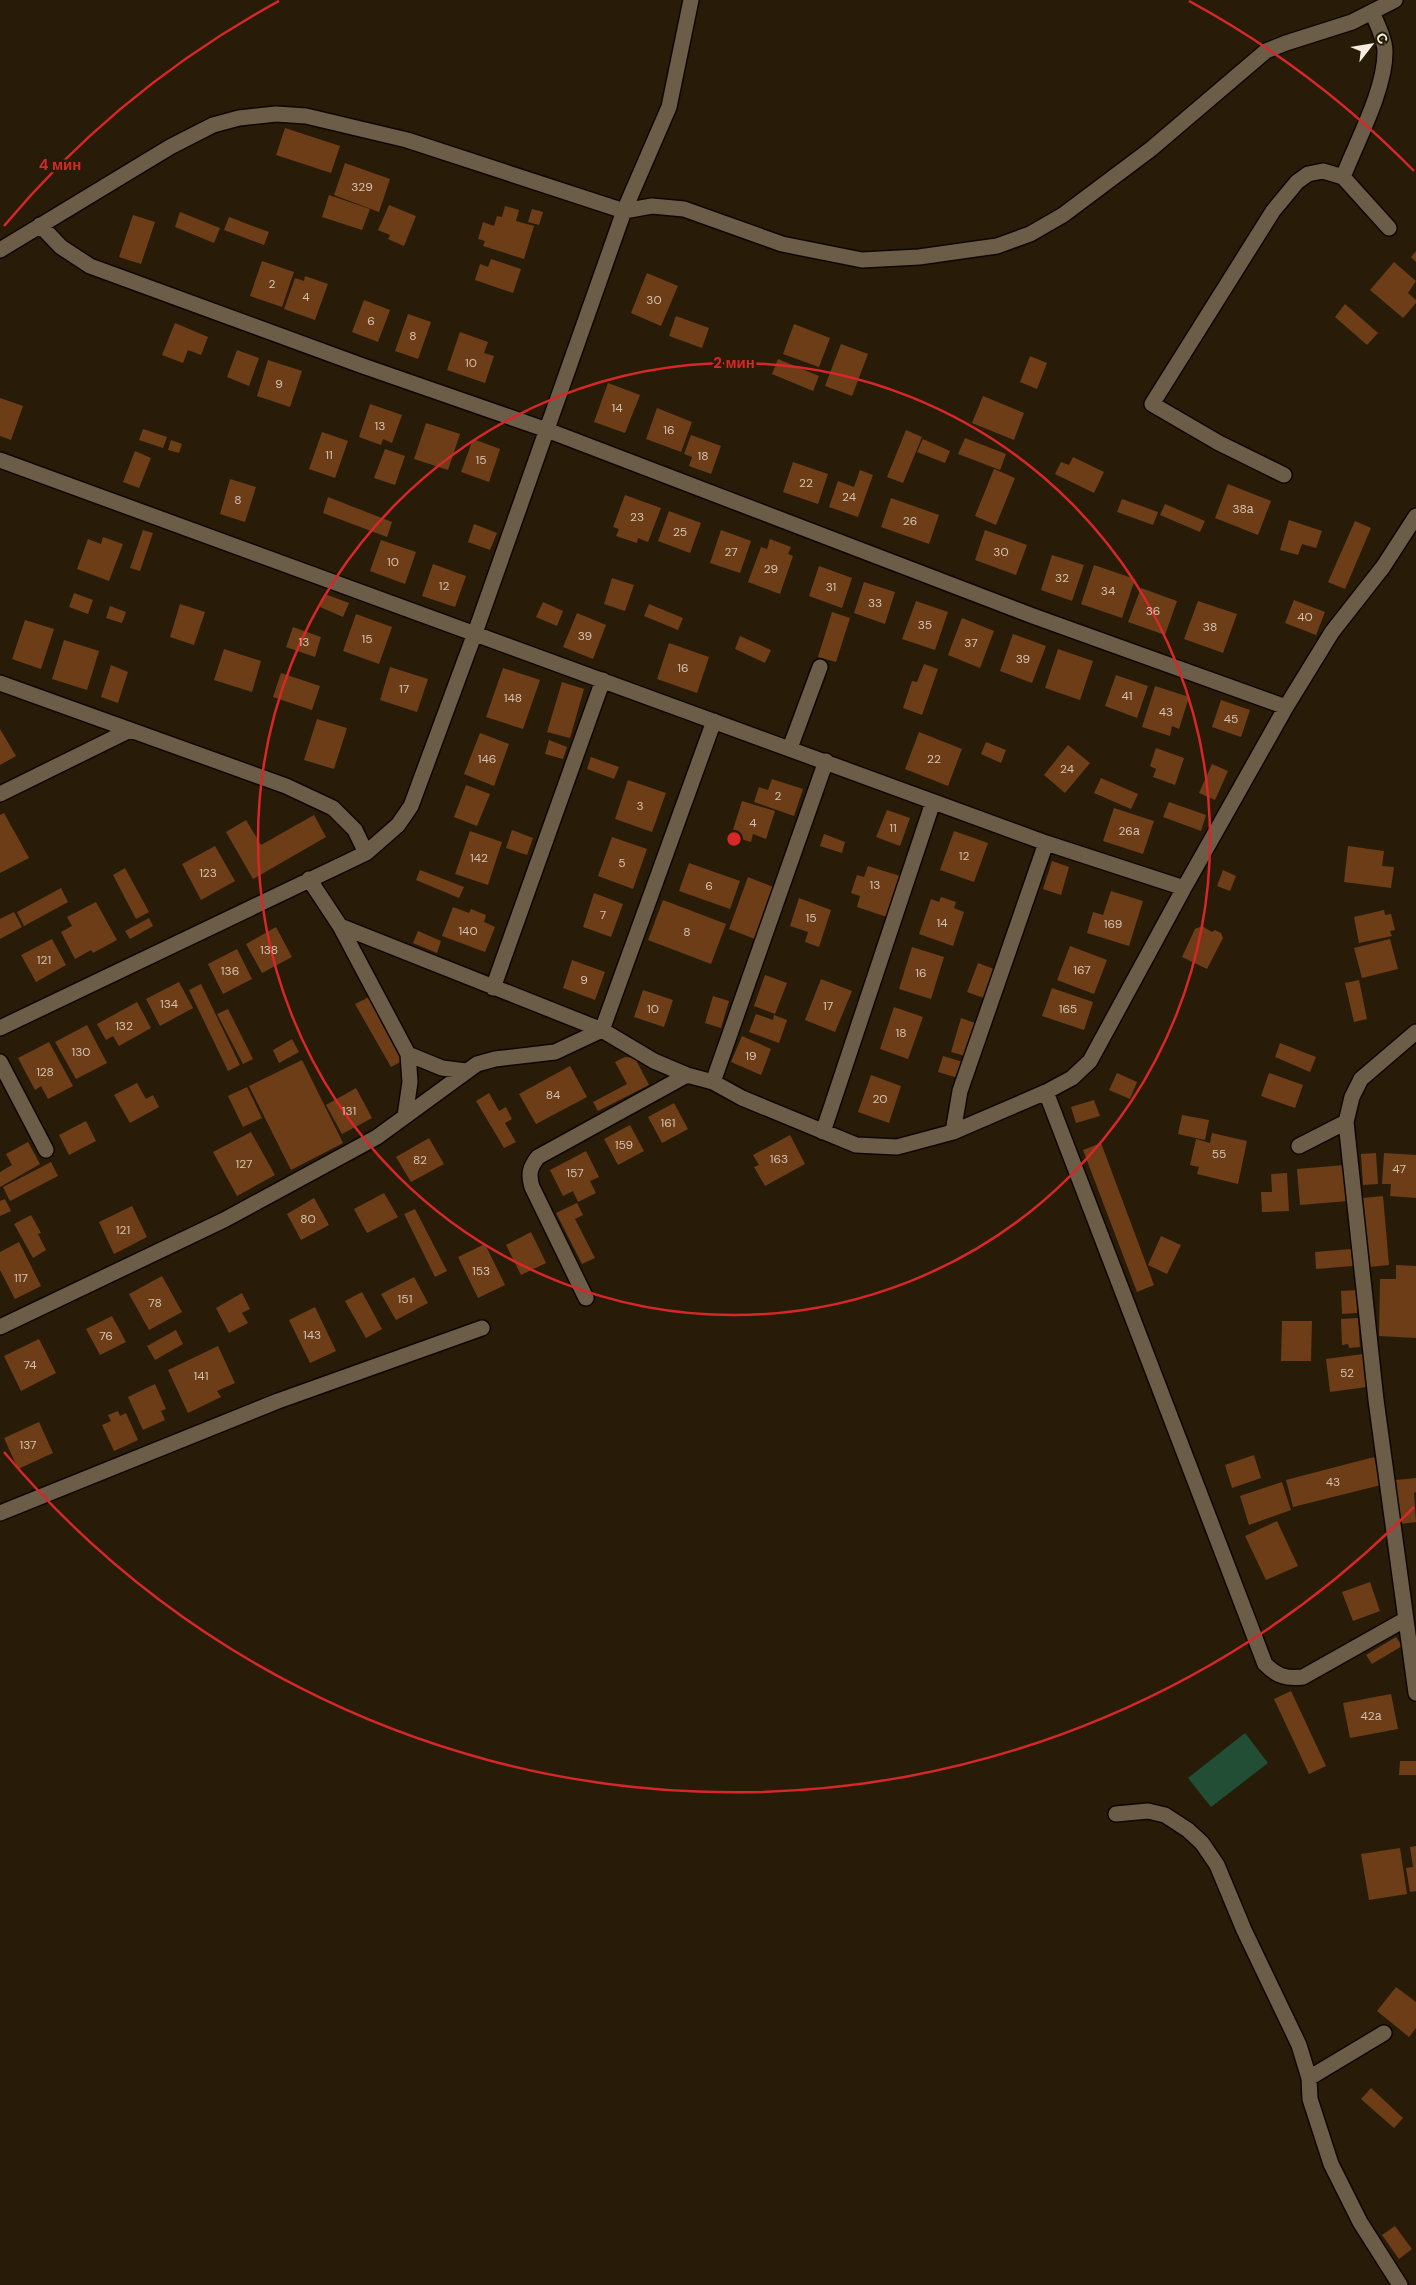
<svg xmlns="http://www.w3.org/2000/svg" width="1416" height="2285" font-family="'DM Sans',sans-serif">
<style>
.green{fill:#214e34}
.building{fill:#6d3d17}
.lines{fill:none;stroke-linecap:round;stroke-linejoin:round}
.minor-casing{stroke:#100600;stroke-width:18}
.minor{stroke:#6b5d48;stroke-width:15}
.ring{fill:none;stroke:#d62828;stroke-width:2.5}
.labels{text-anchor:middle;stroke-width:5;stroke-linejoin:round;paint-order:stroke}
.number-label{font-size:12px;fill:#d4c2af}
.centre{fill:#d62828;stroke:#281c08;stroke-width:2.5}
.ring-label{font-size:15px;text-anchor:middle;font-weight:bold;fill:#d62828;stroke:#281c08;stroke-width:5;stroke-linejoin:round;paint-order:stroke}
</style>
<rect width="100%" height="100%" fill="#281c08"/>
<path class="green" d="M1245 1733 1268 1763 1211 1807 1188 1778Z"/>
<path class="building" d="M285 128 340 146 331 173 276 155Z
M345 163 390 179 379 212 334 195Z
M329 195 370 209 362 230 322 217Z
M389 205 416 216 404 246 388 239 390 235 378 230Z
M505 206 519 210 516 221 534 226 524 259 483 246 485 241 478 239 483 222 494 226 497 216 502 217Z
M532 209 543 212 539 225 528 222Z
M180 212 220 228 214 243 175 227Z
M133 215 155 222 141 264 119 257Z
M229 217 269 232 264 245 224 230Z
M1416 251V262L1411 257Z
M491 259 521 269 513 293 475 280 480 264 488 267Z
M262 261 294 272 282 307 250 296Z
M1394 262 1416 281 1408 293 1416 300V303L1403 318 1370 290Z
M647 273 678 286 661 326 631 313Z
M305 276 328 284 315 320 284 309 295 278 304 281Z
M364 300 390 310 378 342 352 332Z
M1345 304 1378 333 1367 345 1335 317Z
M408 314 431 322 418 359 395 351Z
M676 316 709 328 702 348 669 336Z
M175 323 208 337 201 355 188 350 183 363 162 355Z
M794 324 830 338 819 367 783 354Z
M460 332 488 342 484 353 494 356 485 383 447 370Z
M841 344 868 354 852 396 825 386Z
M237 350 259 358 249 386 227 377Z
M1030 356 1047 363 1037 389 1020 382Z
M778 359 819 376 813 391 772 374Z
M268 360 302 371 290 407 257 396Z
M608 383 640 395 625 433 594 422Z
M983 396 1024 413 1014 440 972 423Z
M0 398 23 406 11 440 0 436Z
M370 404 402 415 392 443 383 439 381 445 359 437Z
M657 408 692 422 681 452 646 439Z
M426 423 460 434 448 470 414 459Z
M143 429 167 437 163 448 139 440Z
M906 430 922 437 903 483 887 477Z
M322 432 348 441 335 478 309 469Z
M691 435 721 446 711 474 689 466 692 457 684 454Z
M965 438 1006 454 1000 470 958 454Z
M473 439 500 449 489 482 461 472Z
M923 439 950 451 945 463 917 452Z
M171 440 182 444 179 453 168 450Z
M385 449 405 456 395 485 374 478Z
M135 451 151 458 139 488 123 482Z
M1073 457 1104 472 1094 493 1055 474 1061 462 1069 465Z
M793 462 828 474 818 504 783 492Z
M994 469 1015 478 996 525 975 516Z
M860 470 873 475 858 517 829 507 838 481 854 487Z
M230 479 256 487 245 522 220 514Z
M1228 484 1271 501 1258 535 1215 518Z
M625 495 661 508 648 542 638 538 637 543 616 536 619 529 613 527Z
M328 497 392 522 387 537 323 513Z
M891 498 939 515 929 544 881 527Z
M1122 499 1158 512 1153 525 1117 512Z
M1165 504 1205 521 1200 532 1160 515Z
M669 511 701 523 690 553 658 541Z
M1289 520 1322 531 1316 548 1302 544 1298 555 1280 550Z
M1355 521 1371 528 1345 589 1328 582Z
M474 524 497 533 490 550 468 542Z
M143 530 153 533 140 571 130 568Z
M721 530 751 541 740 573 710 563Z
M985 530 1027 545 1016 575 975 560Z
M103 537 123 544 109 581 77 569 88 539 101 544Z
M770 539 791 547 788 554 793 556 780 594 748 582 761 547 767 549Z
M381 540 416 552 405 584 370 571Z
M1052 555 1084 565 1072 601 1041 590Z
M433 564 466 576 455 607 422 596Z
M1094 565 1135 579 1122 618 1081 604Z
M819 566 852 578 842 608 809 596Z
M612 578 634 585 625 611 604 604Z
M864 582 895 592 885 624 854 613Z
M1141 588 1177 601 1165 635 1128 622Z
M74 593 93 600 88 614 69 607Z
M325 594 349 603 343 617 320 607Z
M1294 600 1325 612 1316 635 1285 623Z
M916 601 948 612 935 650 902 639Z
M1198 601 1237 614 1223 653 1184 639Z
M543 602 563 611 557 626 536 617Z
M180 604 205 612 194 645 170 637Z
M649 604 683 618 678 630 644 616Z
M110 606 126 612 122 623 106 618Z
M832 612 850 618 836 662 818 657Z
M577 613 606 625 593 659 563 647Z
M356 614 392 627 379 664 343 651Z
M962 618 994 631 980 668 948 655Z
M25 620 54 629 41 669 12 659Z
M293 627 321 637 315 657 286 647Z
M1013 634 1046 646 1032 683 1000 671Z
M740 636 771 650 765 663 735 649Z
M64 640 99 651 87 690 52 679Z
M669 643 709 657 697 693 657 679Z
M224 649 261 661 252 692 214 680Z
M1058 649 1093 661 1080 700 1045 688Z
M924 664 938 669 922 715 903 708 912 681 917 682Z
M111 665 128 672 118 703 101 697Z
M390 667 428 679 417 712 380 700Z
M503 668 540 680 523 729 486 717Z
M281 673 320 686 312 710 273 697Z
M1116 675 1148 686 1137 718 1105 706Z
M562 682 584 689 570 738 547 732Z
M1155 686 1189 697 1179 729 1172 726 1170 736 1142 727Z
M1221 700 1250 710 1241 737 1212 727Z
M317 719 347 728 334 769 304 760Z
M0 729 16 756 0 765Z
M919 732 962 749 948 786 905 769Z
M480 733 509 744 494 786 464 774Z
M549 740 567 747 563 759 545 754Z
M986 742 1006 750 1001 763 981 754Z
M1068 745 1090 763 1065 793 1044 775Z
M1156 748 1184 758 1175 785 1153 777 1156 769 1150 766Z
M591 757 619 767 614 779 587 769Z
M1212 764 1228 771 1215 800 1199 793Z
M1101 778 1138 794 1131 809 1094 793Z
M772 779 803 789 794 816 754 802 759 787 768 790Z
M628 780 666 793 652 832 615 819Z
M466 785 490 794 477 826 454 817Z
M742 801 775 811 766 839 753 834 751 842 731 836Z
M1169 802 1206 815 1201 831 1163 817Z
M1114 808 1154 821 1143 854 1103 841Z
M887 810 910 818 900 846 876 837Z
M4 813 29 858 0 873V815Z
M314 815 326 837 253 879 226 832 246 820 261 845Z
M512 830 533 838 527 855 506 848Z
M470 831 502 842 488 885 455 874Z
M954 831 988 843 974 882 940 870Z
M824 834 845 842 842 853 820 846Z
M612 837 647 849 633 889 598 876Z
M215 846 235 881 201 900 182 864Z
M1348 846 1384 851 1382 866 1394 867 1391 888 1344 882Z
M1052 861 1069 867 1061 895 1043 889Z
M689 863 740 881 730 909 679 891Z
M868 866 900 876 887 917 857 907 860 896 851 893 857 875 864 877Z
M125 868 149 912 136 919 113 875Z
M420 870 464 887 459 898 416 880Z
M1223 870 1236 876 1230 891 1217 886Z
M748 877 778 889 755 939 729 929Z
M61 888 68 902 24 926 17 912Z
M1111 891 1143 901 1129 946 1087 933 1093 912 1103 915Z
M594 893 623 904 611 937 583 927Z
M941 897 956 902 954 908 964 912 953 946 919 934 931 899 939 902Z
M799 898 831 910 819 947 805 942 808 932 790 926Z
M663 900 726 924 711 964 648 940Z
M96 902 117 940 93 953 91 950 75 959 61 932 72 926 67 917Z
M453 907 469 913 471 909 486 915 484 922 495 927 485 952 442 936Z
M1384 910 1385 915 1391 914 1395 930 1390 931 1392 936 1359 943 1354 917Z
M14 912 22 927 0 939V919Z
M149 918 153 926 130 939 125 931Z
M1202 926 1212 932 1215 930 1221 933 1223 938 1207 969 1182 957 1195 929Z
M276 927 292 957 262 973 246 944Z
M418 931 441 941 437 953 413 943Z
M52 939 66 965 36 982 21 955Z
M1390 939 1398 969 1362 978 1354 948Z
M1070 946 1107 960 1094 994 1057 980Z
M912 947 944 957 931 999 899 989Z
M237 949 252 979 223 994 208 964Z
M572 960 605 972 595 1000 563 988Z
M978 963 994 969 984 998 967 992Z
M765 975 787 983 775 1014 754 1006Z
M821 979 852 991 835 1032 805 1020Z
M1359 980 1367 1019 1354 1022 1345 983Z
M179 982 193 1008 160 1026 146 999Z
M201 984 240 1065 228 1071 189 990Z
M1052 988 1093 1002 1084 1030 1042 1016Z
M643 990 673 1000 664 1027 634 1017Z
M713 996 729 1001 721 1028 705 1023Z
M369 997 404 1060 391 1067 355 1004Z
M137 1002 151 1028 119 1046 113 1036 106 1040 97 1024Z
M894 1007 923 1017 908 1059 880 1049Z
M228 1009 253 1059 243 1064 217 1014Z
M756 1014 773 1020 774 1015 787 1020 779 1043 749 1032Z
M961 1018 975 1023 965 1056 951 1052Z
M87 1025 107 1063 76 1079 55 1042Z
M742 1036 771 1049 761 1075 731 1062Z
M292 1039 299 1052 279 1063 273 1050Z
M49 1042 73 1086 48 1099 41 1086 35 1090 18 1058Z
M1280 1043 1316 1057 1310 1072 1275 1057Z
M943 1056 963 1062 958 1078 938 1072Z
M625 1057 635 1058 649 1085 598 1111 593 1102 627 1084 615 1062Z
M302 1060 343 1143 291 1170 249 1086Z
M570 1066 587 1097 536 1124 519 1094Z
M1117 1073 1137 1082 1130 1099 1109 1090Z
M1269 1073 1303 1085 1295 1108 1261 1096Z
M871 1075 901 1086 889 1123 858 1112Z
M137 1083 146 1099 153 1095 159 1107 130 1123 114 1095Z
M247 1087 262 1118 243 1127 228 1096Z
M356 1088 372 1118 342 1134 326 1105Z
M489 1093 499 1111 506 1107 512 1119 505 1123 516 1142 504 1148 476 1101Z
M1094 1100 1100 1116 1076 1123 1071 1107Z
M674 1103 688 1129 662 1143 648 1117Z
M1182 1115 1209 1120 1205 1140 1178 1134Z
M86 1121 96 1141 69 1155 59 1135Z
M630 1125 644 1151 618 1165 604 1139Z
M251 1132 275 1175 237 1196 213 1152Z
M1212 1133 1247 1141 1238 1184 1197 1174 1199 1167 1190 1165 1196 1139 1210 1143Z
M790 1135 805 1164 765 1186 754 1167 759 1165 753 1155Z
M429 1138 444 1164 411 1182 396 1157Z
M28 1142 40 1164 0 1187V1172L12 1165 6 1154Z
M1101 1143 1154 1285 1137 1292 1083 1150Z
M586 1151 599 1177 590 1181 596 1193 578 1202 573 1191 563 1196 550 1170Z
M1376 1153 1378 1184 1363 1185 1361 1154Z
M1384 1153 1416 1155V1198L1390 1196 1391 1184H1382Z
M51 1162 58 1176 10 1201 3 1187Z
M1345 1165 1348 1201 1300 1205 1297 1169Z
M1287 1173 1289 1211 1262 1212 1261 1192H1272L1271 1174Z
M384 1193 398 1217 367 1233 354 1209Z
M1383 1196 1389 1265 1369 1267 1363 1198Z
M314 1198 329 1225 301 1240 287 1214Z
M5 1199 11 1211 0 1216V1201Z
M577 1203 583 1215 575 1219 595 1258 582 1264 556 1213Z
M132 1206 147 1237 114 1254 99 1222Z
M415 1209 447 1271 435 1277 404 1214Z
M31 1215 41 1233 38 1234 46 1250 33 1258 14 1224Z
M531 1232 546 1263 521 1275 506 1245Z
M1161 1236 1181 1245 1167 1274 1148 1265Z
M19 1242 41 1286 15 1299 0 1270V1252Z
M485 1244 505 1285 478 1298 458 1257Z
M1351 1249 1353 1266 1316 1269 1315 1252Z
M1396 1265 1416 1266V1338L1379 1336 1380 1279H1396Z
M162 1276 182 1312 149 1330 129 1294Z
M414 1277 428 1303 396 1320 381 1294Z
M1357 1290V1313L1342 1314 1341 1291Z
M362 1292 382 1329 366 1338 345 1301Z
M242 1293 250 1309 242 1313 248 1323 229 1333 216 1308Z
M315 1307 336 1351 310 1363 289 1320Z
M112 1316 126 1342 100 1355 86 1329Z
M1358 1318 1360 1347 1349 1348 1348 1344 1342 1345 1341 1319Z
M1282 1321H1312L1311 1361H1281Z
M176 1330 183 1344 155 1360 147 1346Z
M39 1339 56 1373 21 1391 4 1356Z
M218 1346 235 1383 217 1391 221 1397 188 1413 168 1370Z
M1363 1354 1367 1387 1330 1392 1326 1359Z
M155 1384 166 1409 161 1411 165 1420 143 1430 128 1397Z
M118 1411 120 1416 126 1413 138 1440 114 1451 102 1425 111 1421 108 1415Z
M39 1422 53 1453 18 1469 4 1438Z
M1254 1455 1261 1478 1232 1488 1225 1465Z
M1374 1457 1381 1485 1293 1507 1286 1480Z
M1416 1478V1492L1414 1493 1416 1522 1400 1524 1396 1480Z
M1282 1482 1291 1510 1249 1525 1240 1496Z
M1277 1521 1298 1566 1266 1580 1245 1536Z
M1370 1582 1380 1611 1353 1621 1342 1592Z
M1396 1637 1402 1646 1372 1664 1366 1655Z
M1291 1691 1326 1766 1309 1774 1274 1699Z
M1391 1694 1398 1729 1350 1738 1343 1703Z
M1400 1761H1416V1775H1399Z
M1416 1846V1891L1410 1892 1406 1868 1413 1867 1410 1847Z
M1400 1848 1407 1894 1369 1900 1361 1854Z
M1396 1987 1416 2002V2028L1409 2037 1377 2011Z
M1371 2088 1403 2118 1394 2128 1361 2099Z
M1395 2226 1412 2249 1399 2259 1382 2235Z"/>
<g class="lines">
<g class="minor-casing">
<path id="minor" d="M1343 177C1357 141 1385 90 1385 52 1385 39 1377 24 1372 12
M40 225 61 247 90 266 363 366 547 430 1033 616 1286 707
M0 250 170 147 213 125 239 118 276 114 306 116 407 140 624 211 652 206 684 209 782 244 862 260 919 257 997 246 1030 234 1063 215 1151 149 1266 51 1286 43 1352 22 1395 0
M0 460 1046 843 1184 888
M1284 475 1219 443 1152 404 1273 211 1297 182 1308 174 1323 171 1343 177 1389 228
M0 683 286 786 333 808 355 830 366 853
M790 748 820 667
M0 794 130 730
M309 879 340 926 408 1054 410 1082 405 1116
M340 926 602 1030 654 1061 687 1075 713 1082 742 1098 856 1145 897 1147 953 1132 1046 1092 1072 1078 1090 1061 1184 888 1286 707 1332 632 1383 567 1416 516
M493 988 603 680
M0 1028 366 853 398 825 411 806 475 633 624 211 669 107 691 0
M1416 1032 1361 1079 1352 1097 1346 1122 1376 1400 1416 1693
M408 1054 442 1068 466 1071
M0 1062 46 1150
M713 1082 826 761
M1046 1092 1265 1664C1277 1676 1286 1679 1303 1677L1406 1619
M823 1132 933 802
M953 1132 960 1091 1046 843
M1299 1146 1346 1122
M586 1298 532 1187C528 1174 530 1167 538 1157L687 1075
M0 1327 224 1220 377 1137 477 1064 495 1059 555 1052 602 1030 714 721
M0 1513 278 1401 482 1328
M1116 1814 1148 1811 1165 1815 1188 1830 1202 1843 1217 1865 1244 1930 1299 2045 1309 2078 1310 2099 1331 2164 1360 2222 1400 2285
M1309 2078 1384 2033"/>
</g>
<use href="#minor" class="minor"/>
</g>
<g class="ring">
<circle cx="734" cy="839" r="476"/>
<path d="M1414 1507A953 953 0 0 1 4 1452M4 226A953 953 0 0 1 279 1M1189 1A953 953 0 0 1 1414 171"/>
</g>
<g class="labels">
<g class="number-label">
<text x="362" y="191">329</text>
<text x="272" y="288">2</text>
<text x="306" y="301">4</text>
<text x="654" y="304">30</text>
<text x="371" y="325">6</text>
<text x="413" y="340">8</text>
<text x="471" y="367">10</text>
<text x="279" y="388">9</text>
<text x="617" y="412">14</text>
<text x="380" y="430">13</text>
<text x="669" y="434">16</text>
<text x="329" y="459">11</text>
<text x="703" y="460">18</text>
<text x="481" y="464">15</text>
<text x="806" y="487">22</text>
<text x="849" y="501">24</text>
<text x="238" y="504">8</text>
<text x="1243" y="513">38а</text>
<text x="637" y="521">23</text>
<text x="910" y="525">26</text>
<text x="680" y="536">25</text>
<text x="731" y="556">27</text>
<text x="1001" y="556">30</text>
<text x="393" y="566">10</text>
<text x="771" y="573">29</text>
<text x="1062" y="582">32</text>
<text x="444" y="590">12</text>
<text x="831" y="591">31</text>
<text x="1108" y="595">34</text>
<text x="875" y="607">33</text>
<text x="1153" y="615">36</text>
<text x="1305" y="621">40</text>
<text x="925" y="629">35</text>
<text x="1210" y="631">38</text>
<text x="585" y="640">39</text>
<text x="367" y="643">15</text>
<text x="304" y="646">13</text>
<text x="971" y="647">37</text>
<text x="1023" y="663">39</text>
<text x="683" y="672">16</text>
<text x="404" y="693">17</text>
<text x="1127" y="700">41</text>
<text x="513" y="702">148</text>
<text x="1166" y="716">43</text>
<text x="1231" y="723">45</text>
<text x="487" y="763">146</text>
<text x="934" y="763">22</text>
<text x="1067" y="773">24</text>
<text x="778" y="800">2</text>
<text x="640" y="810">3</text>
<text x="753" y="827">4</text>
<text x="893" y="832">11</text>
<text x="1129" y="835">26а</text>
<text x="964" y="860">12</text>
<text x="479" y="862">142</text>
<text x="622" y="867">5</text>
<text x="208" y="877">123</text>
<text x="875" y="889">13</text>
<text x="709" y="890">6</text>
<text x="603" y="919">7</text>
<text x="811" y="922">15</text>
<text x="942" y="927">14</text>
<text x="1113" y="928">169</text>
<text x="468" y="935">140</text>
<text x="687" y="936">8</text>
<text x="269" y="954">138</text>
<text x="44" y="964">121</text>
<text x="1082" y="974">167</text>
<text x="230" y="975">136</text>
<text x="921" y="977">16</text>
<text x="584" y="984">9</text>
<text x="169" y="1008">134</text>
<text x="828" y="1010">17</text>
<text x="653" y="1013">10</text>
<text x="1068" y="1013">165</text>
<text x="124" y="1030">132</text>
<text x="901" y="1037">18</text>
<text x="81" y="1056">130</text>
<text x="751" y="1060">19</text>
<text x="45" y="1076">128</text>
<text x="553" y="1099">84</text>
<text x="880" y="1103">20</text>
<text x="349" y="1115">131</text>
<text x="668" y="1127">161</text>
<text x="624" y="1149">159</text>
<text x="1219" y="1158">55</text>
<text x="779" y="1163">163</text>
<text x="420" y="1164">82</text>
<text x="244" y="1168">127</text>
<text x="1399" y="1173">47</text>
<text x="575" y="1177">157</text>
<text x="308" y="1223">80</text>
<text x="123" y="1234">121</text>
<text x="481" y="1275">153</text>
<text x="21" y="1282">117</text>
<text x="405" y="1303">151</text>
<text x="155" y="1307">78</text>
<text x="312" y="1339">143</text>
<text x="106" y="1340">76</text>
<text x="30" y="1369">74</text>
<text x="1347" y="1377">52</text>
<text x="201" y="1380">141</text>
<text x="28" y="1449">137</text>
<text x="1333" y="1486">43</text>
<text x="1371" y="1720">42а</text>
</g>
</g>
<circle cx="734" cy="839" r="8" class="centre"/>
<g class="ring-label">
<text x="60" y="170">4 мин</text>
<text x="734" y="368">2 мин</text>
</g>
<g transform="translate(1371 45) rotate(59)" stroke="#281c08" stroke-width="4" paint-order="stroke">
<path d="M0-4L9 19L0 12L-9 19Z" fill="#f6eee2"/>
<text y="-8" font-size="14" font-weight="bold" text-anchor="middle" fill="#f6eee2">С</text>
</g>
</svg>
